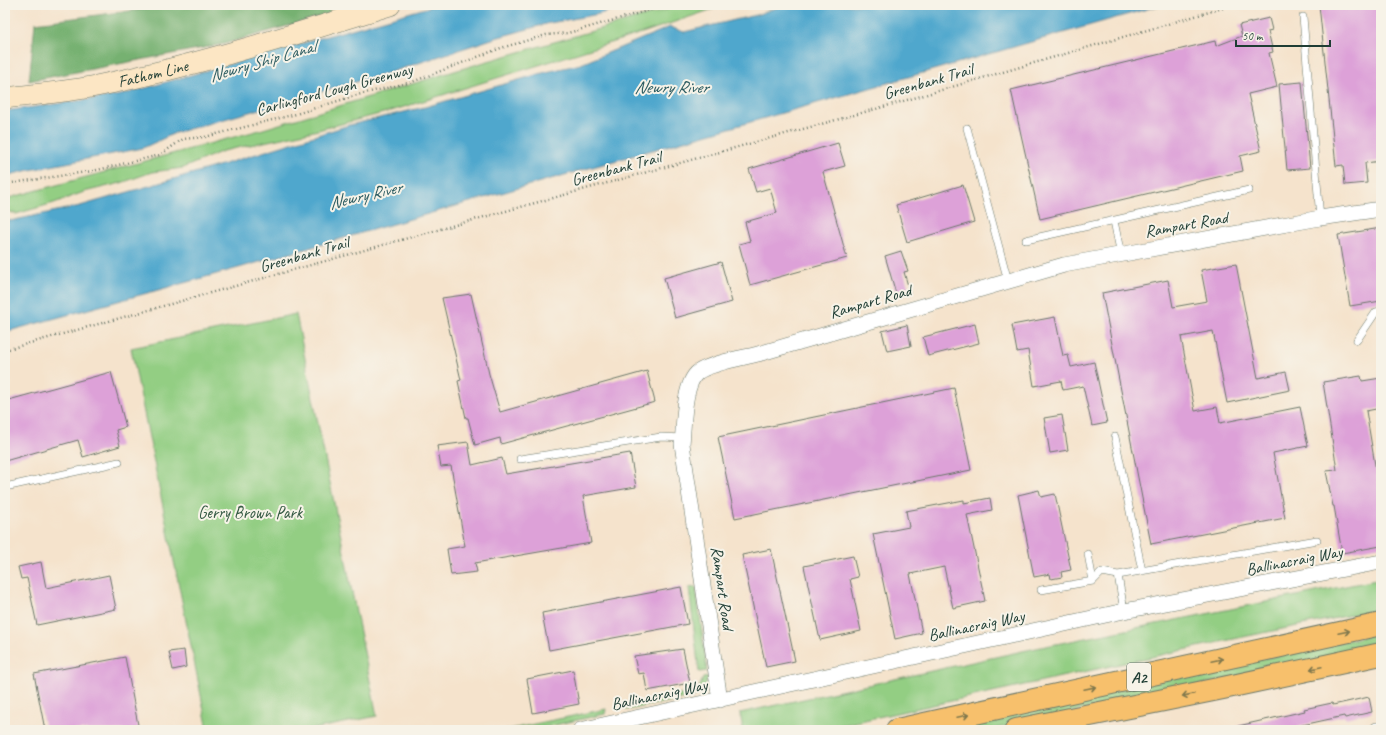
<svg xmlns="http://www.w3.org/2000/svg" width="1386" height="735" font-family="Caveat,sans-serif">
<style>
.green{fill:#93ce83;stroke:#59865c}
.forest{fill:#76b171;stroke:#4a7752}
.water{fill:#50a7cd;stroke:#387280}
.building{fill:#dda1d8}
.lines{fill:none;stroke-linecap:round;stroke-linejoin:round}
.lane-casing{stroke:#6a7769;stroke-width:8}
.street-casing{stroke:#6a7769;stroke-width:16}
.secondary-casing{stroke:#6a7769;stroke-width:22}
.highway-casing{stroke:#6a7769;stroke-width:24}
.path{stroke:#6a7769;stroke-width:2.5;stroke-dasharray:1 3;stroke-linecap:butt}
.lane{stroke:#fff;stroke-width:7}
.street{stroke:#fff;stroke-width:15}
.secondary{stroke:#fce6c4;stroke-width:21}
.highway{stroke:#f7c06c;stroke-width:22}
.oneway{stroke:#80784d}
.labels{text-anchor:middle;stroke-width:4;stroke-linejoin:round;paint-order:stroke}
.shield{fill:#f7f3e8;stroke:#60746a;stroke-width:1}
.shield-label{font-size:16px;font-weight:bold;fill:#1f3d34}
.street-label{font-size:17px;fill:#1f3d34;stroke:#f7f3e8}
.park-label{font-size:17px;fill:#365a44;stroke:#f7f3e8}
.water-label{font-size:18px;font-style:italic;fill:#2e5d62;stroke:#f7f3e8}
</style>
<rect width="100%" height="100%" fill="#f7f3e8"/>
<filter id="ink" filterUnits="userSpaceOnUse"><feTurbulence type="fractalNoise" baseFrequency=".025" numOctaves="2"/><feDisplacementMap in="SourceGraphic" scale="8" xChannelSelector="R" yChannelSelector="G"/><feConvolveMatrix kernelMatrix="1 2 1 2 8 2 1 2 1" color-interpolation-filters="sRGB"/></filter>
<filter id="wash" filterUnits="userSpaceOnUse"><feTurbulence type="fractalNoise" baseFrequency=".012" numOctaves="4" result="noise"/><feDisplacementMap in="SourceGraphic" scale="16" xChannelSelector="R" yChannelSelector="G"/><feGaussianBlur stdDeviation="0.9" result="paint"/><feColorMatrix in="noise" values="0 0 0 0 0 0 0 0 0 0 0 0 0 0 0 0 0 1.4 0 .05"/><feComposite in="paint" operator="in"/></filter>
<g filter="url(#wash)">
<rect width="100%" height="100%" fill="#f5e3cc"/>
<path class="green" d="M683 5H725L642 33 391 111 314 131 223 151 183 168 152 172 121 183 84 192 54 203 16 214 5 210V199L260 130 481 63Z
M296 314 377 716 309 730H208L131 348Z
M1381 579V609L1243 637 819 730H743L740 713 1041 647Z
M696 587 707 671 699 672 689 588Z
M1381 633V646L989 730H934Z
M708 677 704 690 695 696 627 710 622 706 691 693 700 686 703 678Z
M606 709 605 714 532 730H506Z"/>
<path class="forest" d="M176 5H361L224 44 29 81 35 23Z"/>
<path class="water" d="M436 5H630L599 14 550 23 495 38 391 72 175 133 143 148 25 171 5 176V111L121 95Z
M784 5H1161L235 269 5 332V218L10 221 80 206 218 166 346 126 425 107 546 72 581 64 670 27 684 32 756 15Z"/>
<g id="blocks">
<path class="building" d="M1319 5H1381V161L1365 163 1367 183 1345 185 1343 165 1336 166Z
M1269 18 1272 30 1268 31 1273 52 1269 53 1277 87 1248 94 1261 151 1240 156 1243 171 1040 219 1011 90 1215 41 1216 46 1242 36 1239 25Z
M1302 82 1310 168 1287 170 1279 84Z
M838 143 845 166 823 172 847 258 750 285 739 244 750 241 745 222 777 213 770 188 756 192 749 169Z
M963 185 974 222 907 242 896 205Z
M1381 228V301L1350 306 1338 235Z
M901 251 908 271 904 272 910 293 897 297 885 256Z
M721 262 732 302 675 318 664 278Z
M1236 264 1258 378 1286 372 1290 390 1227 403 1213 331 1181 337 1195 411 1217 407 1220 423 1300 407 1308 446 1273 453 1285 518 1151 544 1102 293 1168 280 1173 307 1207 301 1201 270Z
M471 294 489 374 500 412 647 371 655 402 501 444 500 438 475 445 468 418H466L458 381 461 380 442 298Z
M1055 317 1063 356 1068 355 1071 367 1094 362 1107 423 1092 426 1083 386 1063 390 1061 381 1034 386 1028 350 1017 352 1012 325Z
M975 324 979 343 928 356 923 337Z
M907 325 911 346 887 351 882 331Z
M111 372 126 427 116 430 120 446 83 457 78 440 5 461V401Z
M1361 376 1362 381 1381 378V408L1366 411 1378 483H1381V546L1342 553 1334 506H1333L1326 471 1337 470 1323 382Z
M954 388 971 470 735 518 718 437Z
M1062 415 1068 450 1050 453 1044 418Z
M468 442 472 465 502 458 506 474 630 453 636 487 583 496 591 543 475 563 477 572 451 575 447 549 465 546 451 466 441 467 437 446Z
M1039 490 1041 497 1055 494 1071 570 1061 572 1062 577 1051 579 1050 574 1034 577 1018 495Z
M990 498 992 510 967 515 985 601 953 608 944 567 910 574 922 633 895 639 873 534 909 527 906 511 964 500V503Z
M771 549 795 661 766 667 742 555Z
M853 556 858 577 850 579 861 631 820 640 804 566Z
M41 562 46 588 109 575 116 609 37 625 27 578 21 579 18 567Z
M681 587 688 624 549 650 542 613Z
M683 649 690 683 647 691 644 673 638 674 634 656Z
M184 650 186 667 173 670 169 652Z
M125 657 139 730H45L34 674Z
M573 670 579 704 533 713 527 679Z
M1369 697 1372 712 1345 718 1344 716 1298 726V728L1290 730H1238V726L1305 711 1304 709 1332 703 1333 705Z"/>
</g>
</g>
<g filter="url(#ink)">
<use href="#blocks" fill-opacity="0" stroke="#6a7769" stroke-width="1"/>
<g class="lines">
<g class="lane-casing">
<path id="lane" d="M1303 17 1320 218
M967 128 1008 281
M1114 221 1121 255
M1026 240 1249 190
M1357 340 1376 312 1381 311
M1115 437 1142 571
M520 459 661 437 683 438
M5 487 119 462
M1088 554 1093 581
M1041 590 1093 581 1102 572 1118 575
M1124 611 1118 575 1317 540"/>
</g>
<g class="street-casing">
<path id="street" d="M720 700 682 444C684 426 683 384 698 372 711 363 742 358 758 354L1064 265 1320 218 1381 209
M580 730 1124 611 1381 562
M1377 730H1379"/>
</g>
<g class="secondary-casing">
<g id="secondary">
<path id="s1" d="M5 98C37 94 69 92 101 85 199 65 295 34 390 5"/>
</g>
</g>
<g class="highway-casing">
<path id="highway" d="M897 730 1381 624
M1016 730 1223 688 1381 654"/>
</g>
<path class="path" d="M5 184 93 171 160 155 183 139 205 137 296 114 357 95 412 82 501 48 546 35 568 33 668 5
M5 350 408 238 883 107 1233 5"/>
<use href="#lane" class="lane"/>
<use href="#street" class="street"/>
<use href="#secondary" class="secondary"/>
<use href="#highway" class="highway"/>
</g>
<defs><path id="oneway-shaft" d="M-6 0H5M1.5-3L5.5 0L1.5 3" fill="none" stroke-width="1.6" stroke-linecap="round" stroke-linejoin="round"/></defs>
<g class="oneway">
<use href="#oneway-shaft" transform="translate(1344 632) rotate(-12)"/>
<use href="#oneway-shaft" transform="translate(1217 660) rotate(-12)"/>
<use href="#oneway-shaft" transform="translate(1316 668) rotate(168)"/>
<use href="#oneway-shaft" transform="translate(1090 688) rotate(-12)"/>
<use href="#oneway-shaft" transform="translate(1188 695) rotate(169)"/>
<use href="#oneway-shaft" transform="translate(963 716) rotate(-12)"/>
</g>
</g>
<g class="labels">
<rect class="shield" x="1127" y="663" width="24" height="28" rx="3"/>
<g class="shield-label">
<text x="1139" y="683">A2</text>
</g>
<g class="street-label">
<text dy="6" stroke="none"><textPath href="#s1" startOffset="150">Fathom Line</textPath></text>
<text transform="translate(928 81) rotate(-16)" y="6">Greenbank Trail</text>
<text transform="translate(334 89) rotate(-15)" y="6">Carlingford Lough Greenway</text>
<text transform="translate(616 168) rotate(-15)" y="6">Greenbank Trail</text>
<text transform="translate(1186 224) rotate(-10)" y="6">Rampart Road</text>
<text transform="translate(304 254) rotate(-16)" y="6">Greenbank Trail</text>
<text transform="translate(870 301) rotate(-16)" y="6">Rampart Road</text>
<text transform="translate(1294 560) rotate(-11)" y="6">Ballinacraig Way</text>
<text transform="translate(723 588) rotate(82)" y="6">Rampart Road</text>
<text transform="translate(976 625) rotate(-12)" y="6">Ballinacraig Way</text>
<text transform="translate(659 694) rotate(-12)" y="6">Ballinacraig Way</text>
</g>
<g class="park-label">
<text x="250" y="518">Gerry Brown Park</text>
</g>
<g class="water-label">
<text transform="translate(262 61) rotate(-16)" y="6">Newry Ship Canal</text>
<text x="671" y="93">Newry River</text>
<text transform="translate(365 195) rotate(-13)" y="6">Newry River</text>
</g>
</g>
<rect width="1386" height="735" fill="none" stroke="#f7f3e8" stroke-width="20"/>
<path d="M1236 40v6h94v-6" fill="none" stroke="#1f3d34" stroke-width="2"/>
<text x="1242" y="40" font-size="12" fill="#1f3d34" stroke="#f7f3e8" stroke-width="3" paint-order="stroke">50 m</text>
</svg>
